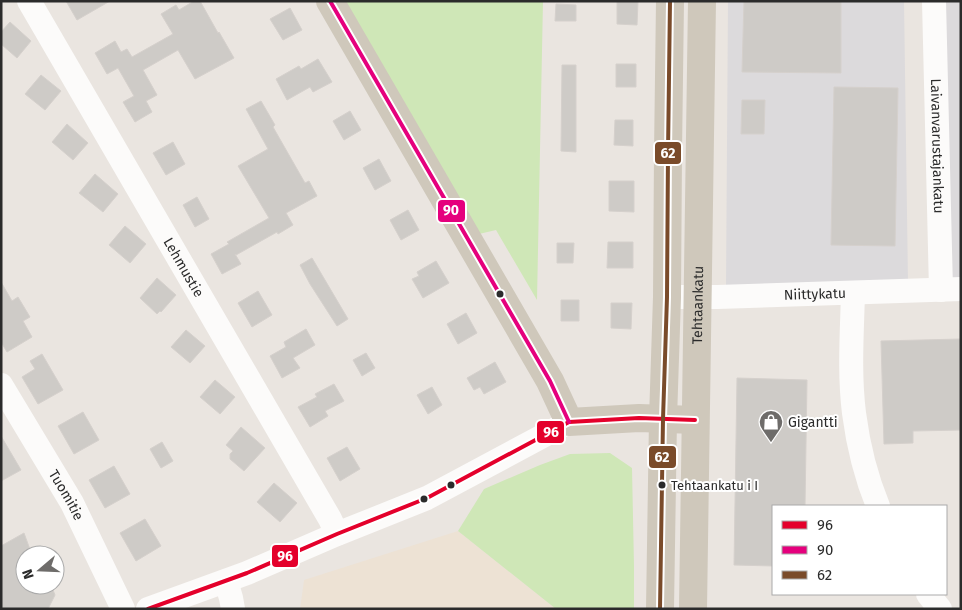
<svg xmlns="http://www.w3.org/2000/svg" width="962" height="610" font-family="'Fira Sans',sans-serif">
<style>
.industrial{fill:#dcdadc}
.education{fill:#ede2d4}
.green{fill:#cfe7b7}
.building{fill:#cecbc7;stroke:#d5d0cc}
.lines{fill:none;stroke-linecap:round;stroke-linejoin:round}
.minor{stroke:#fcfbfa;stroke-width:24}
.major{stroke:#cfc8bb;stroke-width:28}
.bus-1-casing{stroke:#fff;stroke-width:8}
.bus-2-casing{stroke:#fff;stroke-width:8}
.bus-3-casing{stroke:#fff;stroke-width:8}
.bus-1{stroke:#e4002b;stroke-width:4}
.bus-2{stroke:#e5007d;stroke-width:4}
.bus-3{stroke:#7a4b2a;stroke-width:4}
.bus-dot{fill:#2b2b2b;stroke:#fff;stroke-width:2}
.labels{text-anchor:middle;stroke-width:4;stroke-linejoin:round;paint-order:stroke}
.bus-label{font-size:13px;fill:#2b2b2b;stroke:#fff;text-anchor:start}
.street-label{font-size:14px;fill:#2b2b2b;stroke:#fff}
.poi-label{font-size:14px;fill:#2b2b2b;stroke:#fff;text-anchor:start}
.line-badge{stroke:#fff;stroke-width:2}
.badge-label{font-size:14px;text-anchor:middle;font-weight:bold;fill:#fff}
</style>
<rect width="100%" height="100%" fill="#eae5e0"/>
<path class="industrial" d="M728 1H904L908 283 726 287Z
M942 1H961V283H947Z"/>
<path class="education" d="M458 531 556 609H300L304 580Z"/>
<path class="green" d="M343 1H543L537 300 496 230 479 234Z
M610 453 632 468 634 566V609H556L458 531 484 489 540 465 570 454Z"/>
<path class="building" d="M66 1H110L77 20Z
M194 1H200L218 33 219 32 234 58 195 79 178 50 143 70 157 95 146 101 152 112 135 122 123 102 134 96 118 68 107 74 95 53 115 41 121 52 127 49 132 57 173 34 161 14 176 5 179 10Z
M617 1H638L637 25 617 24Z
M744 1H841V73L742 72Z
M556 4 576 5V21H555Z
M290 8 302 30 283 40 270 19Z
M10 22 31 41 17 58 1 44V32Z
M318 59 332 82 313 92 310 87 287 100 276 79 299 66 301 69Z
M616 64H636V87H616Z
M562 65H576V152L561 151Z
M41 75 61 91 45 110 25 94Z
M834 87 898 88 895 246 831 245Z
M742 100H765L764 134H741Z
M261 101 275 125 273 127 305 183 309 181 317 196 286 213 293 225 278 234 277 232 236 255 235 254 241 264 222 274 211 254 229 244 227 242 269 218 238 166 268 149 246 109Z
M350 111 361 130 344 140 333 121Z
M615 120H633V146L614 145Z
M67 124 88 143 73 160 52 142Z
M173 142 185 164 166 175 153 153Z
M379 159 391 181 375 190 363 168Z
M95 174 118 194 103 212 79 193Z
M609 181H634V212L609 211Z
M197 197 209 219 195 227 183 205Z
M408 210 419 230 401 240 390 220Z
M125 226 146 244 130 263 109 245Z
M608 242H633V268H607Z
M557 243H574L573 263H557Z
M312 258 348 319 337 326 310 284 300 265Z
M436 261 449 283 423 298 412 279 419 276 417 272Z
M157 278 176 295 161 312 160 311 157 314 140 298Z
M1 282 12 301 18 297 30 317 23 321 32 337 7 352 1 342Z
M258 291 272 315 252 327 238 303Z
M561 300H579V321H561Z
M611 303H632L631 329 611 328Z
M466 313 477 333 458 344 447 324Z
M306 329 315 345 293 358 300 368 282 378 270 356 286 347 284 342Z
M186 330 205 346 190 363 171 347Z
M961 339V430L913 431V443L884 444 881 341Z
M366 353 375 368 362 376 353 360Z
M42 354 63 390 38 404 22 377 35 369 30 361Z
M495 362 506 382 484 394 480 387 474 390 467 378Z
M737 378 807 380 805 506H773V566L734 565Z
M215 380 235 397 220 414 200 397Z
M334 384 344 401 325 411 328 416 310 427 298 407 317 397 315 394Z
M432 387 442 405 428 414 417 395Z
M83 412 99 440 74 454 58 426Z
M241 427 265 448 244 471 230 459V454L233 451 226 445Z
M1 436 21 470 1 481Z
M162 442 173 461 161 468 150 449Z
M347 447 360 469 340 481 327 458Z
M114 466 130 494 105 508 89 480Z
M274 483 297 503 280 522 257 502Z
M145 519 161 546 136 561 120 533Z
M24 533 32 555H25V585H51L55 595 48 609H1V546Z"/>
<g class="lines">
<g class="minor">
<path id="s1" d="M29 1 330 519 337 534"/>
<path id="s2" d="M934 1 941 290"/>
<path d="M853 293C852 332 849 373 854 413 858 444 866 477 878 506"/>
<path id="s3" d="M667 297H717L961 289"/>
<path id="s4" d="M1 385 72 503 123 609"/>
<path d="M226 581 231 598 233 609"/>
<path d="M928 594 940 609"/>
<path d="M148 609 247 573 337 534 427 498 569 422"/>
</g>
<g class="major">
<path d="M330 1 550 381 569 422 639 418 695 420"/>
<path d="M660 609 663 419 667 297 668 153 670 1"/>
<path id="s5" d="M693 609 702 1"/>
</g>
<g class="bus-1-casing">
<path id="bus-1" d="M148 609 247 573 337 534 427 498 569 422 639 418 695 420"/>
</g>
<g class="bus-2-casing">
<path id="bus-2" d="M330 1 550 381 569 422"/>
</g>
<g class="bus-3-casing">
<path id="bus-3" d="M660 609 663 419 667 297 668 153 670 1"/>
</g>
<use href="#bus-1" class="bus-1"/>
<use href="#bus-2" class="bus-2"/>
<use href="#bus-3" class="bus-3"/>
</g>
<defs>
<g id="shop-pin" transform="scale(1.25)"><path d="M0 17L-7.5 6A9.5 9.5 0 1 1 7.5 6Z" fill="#6e6c6a" stroke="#fff"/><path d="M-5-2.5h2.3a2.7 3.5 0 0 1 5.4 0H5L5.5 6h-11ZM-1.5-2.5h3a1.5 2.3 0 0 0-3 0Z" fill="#fff"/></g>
</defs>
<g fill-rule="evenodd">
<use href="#shop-pin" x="771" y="422"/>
</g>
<g class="bus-dot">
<circle cx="500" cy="294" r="4.5"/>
<circle cx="451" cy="485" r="4.5"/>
<circle cx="662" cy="485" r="4.5"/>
<circle cx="424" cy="499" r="4.5"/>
</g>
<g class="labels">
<g class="bus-label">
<text x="671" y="490">Tehtaankatu i I</text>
</g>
<g class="street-label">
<text dy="5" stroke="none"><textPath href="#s2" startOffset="145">Laivanvarustajankatu</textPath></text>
<text dy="5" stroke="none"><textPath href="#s1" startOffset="308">Lehmustie</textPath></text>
<text dy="5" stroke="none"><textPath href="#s3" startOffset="148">Niittykatu</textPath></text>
<text dy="5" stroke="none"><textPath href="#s5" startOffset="304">Tehtaankatu</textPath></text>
<text dy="5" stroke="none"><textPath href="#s4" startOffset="128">Tuomitie</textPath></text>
</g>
<g class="poi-label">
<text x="788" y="427">Gigantti</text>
</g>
</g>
<g class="line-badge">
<rect x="654" y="141" width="28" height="24" rx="5" fill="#7a4b2a"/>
<rect x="437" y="199" width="29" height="24" rx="5" fill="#e5007d"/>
<rect x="536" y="420" width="29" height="24" rx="5" fill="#e4002b"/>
<rect x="648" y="445" width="29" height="24" rx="5" fill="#7a4b2a"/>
<rect x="271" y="544" width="28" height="24" rx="5" fill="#e4002b"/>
</g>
<g class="badge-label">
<text x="668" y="158">62</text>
<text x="451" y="215">90</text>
<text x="551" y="437">96</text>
<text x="662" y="462">62</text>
<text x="285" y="561">96</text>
</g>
<rect width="962" height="610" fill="none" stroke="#2b2b2b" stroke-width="5"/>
<rect x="772" y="505" width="175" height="90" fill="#ffffff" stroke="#aaaaaa"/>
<rect x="782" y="521" width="25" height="8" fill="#e4002b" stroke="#aaaaaa"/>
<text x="817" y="530" font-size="15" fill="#2b2b2b">96</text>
<rect x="782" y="546" width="25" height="8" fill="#e5007d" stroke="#aaaaaa"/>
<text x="817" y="555" font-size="15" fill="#2b2b2b">90</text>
<rect x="782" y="571" width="25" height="8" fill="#7a4b2a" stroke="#aaaaaa"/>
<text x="817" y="580" font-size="15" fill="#2b2b2b">62</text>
<g transform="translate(40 570) rotate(251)"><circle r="24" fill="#ffffff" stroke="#aaaaaa"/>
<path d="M0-4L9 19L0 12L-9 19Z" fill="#6e6c6a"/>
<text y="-8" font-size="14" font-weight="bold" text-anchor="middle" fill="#2b2b2b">N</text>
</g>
</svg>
